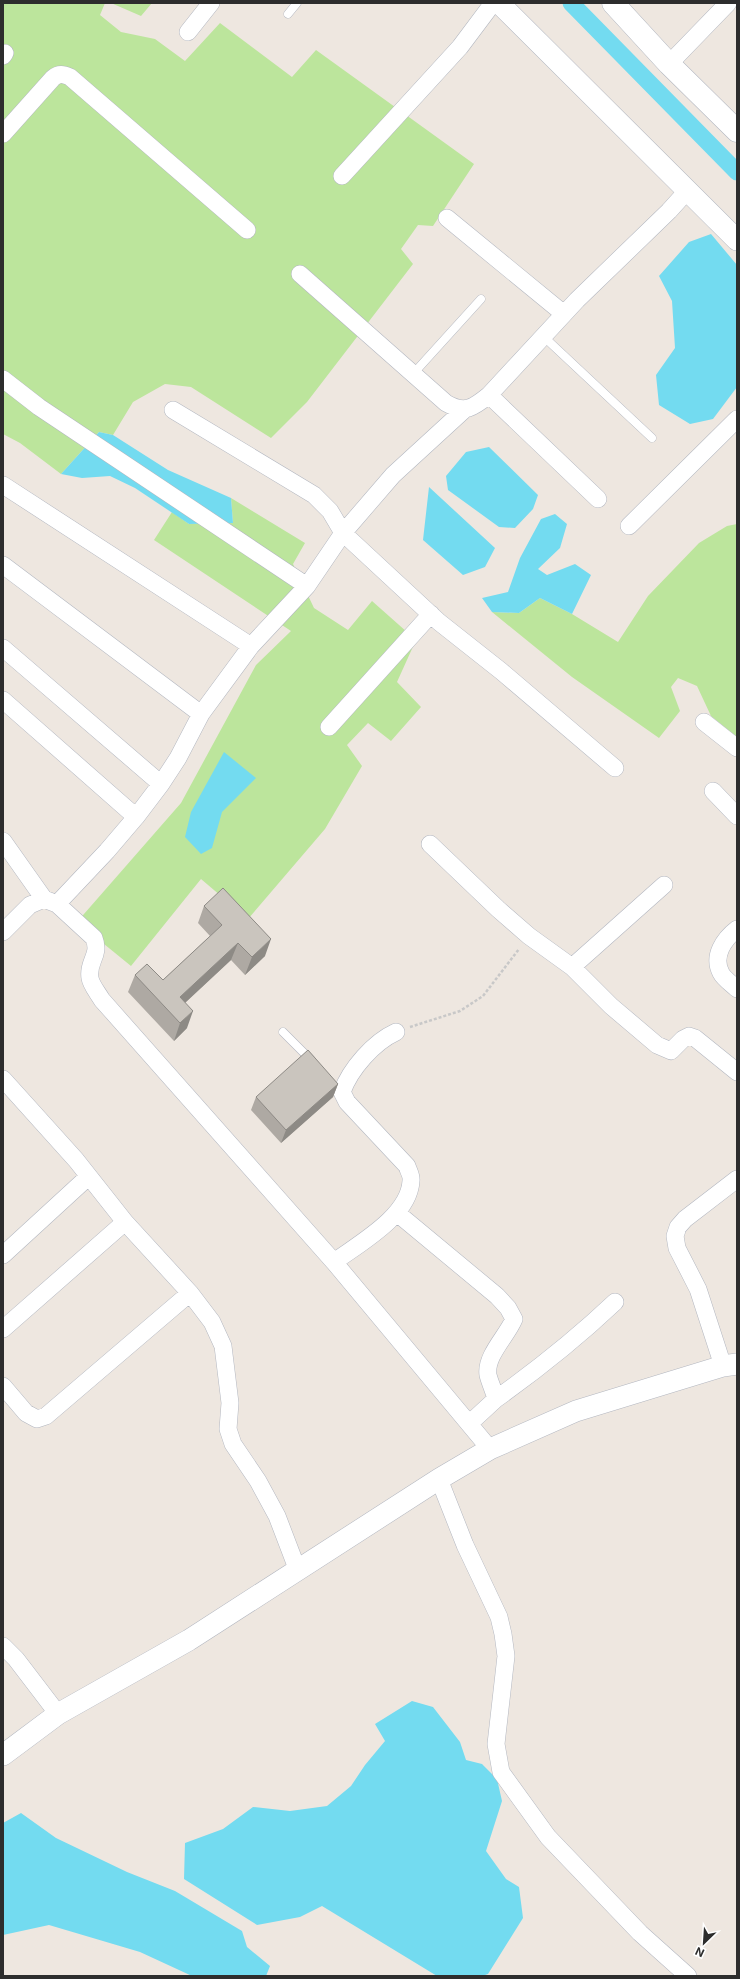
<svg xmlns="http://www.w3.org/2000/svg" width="740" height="1979" font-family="Inter,sans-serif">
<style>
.green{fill:#bce59c}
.water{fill:#73dbf0}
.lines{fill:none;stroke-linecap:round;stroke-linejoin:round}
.canal{stroke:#73dbf0;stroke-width:17}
.service-casing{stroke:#b3b7c0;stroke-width:9}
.minor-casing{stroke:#b3b7c0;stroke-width:18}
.tertiary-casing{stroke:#b3b7c0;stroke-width:22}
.secondary-casing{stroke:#b3b7c0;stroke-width:23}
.path{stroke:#c8c8c8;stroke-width:2.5;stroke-dasharray:3 2;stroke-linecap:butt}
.service{stroke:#fff;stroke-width:8}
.minor{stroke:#fff;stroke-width:17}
.tertiary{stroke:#fff;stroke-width:21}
.secondary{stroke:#fff;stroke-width:22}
.wall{fill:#aea9a3}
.shaded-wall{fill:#8d8a85}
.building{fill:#cac5be;stroke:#8d8a85}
</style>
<rect width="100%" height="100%" fill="#eee7e0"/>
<path class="green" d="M3 3H105L100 15 121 32 155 39 185 61 220 23 292 77 316 50 474 164 433 226 418 225 401 249 413 264 307 402 271 438 191 387 165 384 133 402 113 435 99 432 61 474 20 443 3 434Z
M111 3H152L141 16Z
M231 498 305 543 293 564 314 608 348 630 372 601 416 640 397 682 421 707 391 741 368 723 347 745 362 766 325 829 248 919 201 879 131 966 77 922 181 803 256 665 291 631 154 540 172 512 189 524 233 523Z
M737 524V737L711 716 697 686 678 678 671 687 680 711 659 738 572 677 492 612 519 613 540 598 572 614 618 642 648 596 699 543 727 526Z"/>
<path class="water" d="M711 234 737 265V387L713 419 690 424 659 405 656 375 675 348 672 301 659 276 689 242Z
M99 432 113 435 168 470 231 498 233 523 189 524 135 488 110 476 82 478 61 474Z
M489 447 538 495 533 509 515 528 499 527 448 490 446 476 466 452Z
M429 487 495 548 485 567 463 575 423 540Z
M555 514 567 524 560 548 538 569 547 575 575 564 591 575 572 614 540 598 519 613 492 612 482 598 508 592 520 558 541 519Z
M224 752 256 778 222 812 212 848 201 854 185 837 191 812Z
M412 1701 433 1707 460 1742 466 1760 482 1764 497 1779 502 1801 486 1851 506 1879 519 1887 523 1918 488 1974 482 1976H437L322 1906 300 1917 257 1925 184 1879 185 1843 223 1829 253 1807 290 1811 327 1806 351 1786 365 1765 385 1741 375 1724Z
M21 1813 56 1838 127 1872 175 1891 242 1931 247 1947 270 1966 266 1976H192L140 1952 49 1925 3 1935V1823Z"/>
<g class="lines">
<path class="canal" d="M571 3 737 172"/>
<g class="service-casing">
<path id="service" d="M288 14 297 3
M543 336 652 438
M413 374 481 299
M283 1032 311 1060"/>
</g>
<g class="minor-casing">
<path id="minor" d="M188 32 211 3
M3 56 5 53
M669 64 728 3
M3 134 53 78C59 73 63 74 70 77L247 230
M342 176 460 47 493 3
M447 218 564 314
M300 274 446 403C465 414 473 408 489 395L577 300 669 211 687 191
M3 379 39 407 307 586
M489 395 598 499
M173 410 314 495 330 511 343 533 439 622 501 671 615 768
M3 485 251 646
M629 526 737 419
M3 565 201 714
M3 648 161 784
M3 700 136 817
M704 722 737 748
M329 727 431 614
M713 791 737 816
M3 841 44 899
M430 844 498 909 529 936 572 967 611 1006 657 1045 671 1051 683 1039 689 1036 695 1038 737 1072
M57 904 107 851 136 817 161 784 178 758 201 714 251 646 307 586 343 533 393 475 465 409
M737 929C724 939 712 956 721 973 724 979 732 984 737 989
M3 932 30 905 44 899 57 904 94 938C101 956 87 961 90 978 91 985 98 993 102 1000L334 1262 490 1449
M572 967 664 885
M3 1079 76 1160 125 1222 190 1293 212 1322 223 1346 230 1403 228 1429 233 1444 258 1481 277 1516 298 1571
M397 1213 497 1296 508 1308 514 1319C507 1336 485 1356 488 1375 490 1383 494 1391 496 1399L470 1423
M3 1255 88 1177
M334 1262C360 1243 409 1216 411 1181 412 1176 408 1170 407 1166L347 1102 342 1092C350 1069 374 1042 396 1032
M3 1329 125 1222
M723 1366 698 1289 677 1248 675 1236 678 1227 685 1219 737 1179
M3 1386 26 1413 37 1419 46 1416 190 1293
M496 1399C538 1369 577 1338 615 1302
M439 1479 465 1545 499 1617 503 1634 506 1656 496 1744 501 1772 548 1837 640 1933 688 1976
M3 1646 16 1659 58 1714"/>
</g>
<g class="tertiary-casing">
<path id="tertiary" d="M499 3 737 240
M3 1755 58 1714 189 1640 439 1479 490 1449 576 1411 723 1366 737 1364"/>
</g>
<g class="secondary-casing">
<path id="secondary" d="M613 3 669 64 737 131"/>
</g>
<path class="path" d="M410 1027 460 1011 483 996 519 949"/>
<use href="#service" class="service"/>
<use href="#minor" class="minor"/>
<use href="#tertiary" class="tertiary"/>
<use href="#secondary" class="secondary"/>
</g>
<path class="wall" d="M204 906 265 956 245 975 231 960 185 1003 187 1028 174 1041 128 992 135 975 163 980 210 936 198 923Z
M338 1084 333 1097 281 1143 251 1110 256 1097Z"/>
<path class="shaded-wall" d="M271 939 265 956 245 975 252 957Z
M238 943 231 960 173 1014 180 997Z
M193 1011 187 1028 174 1041 180 1023Z
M338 1084 333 1097 281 1143 286 1130Z"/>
<path class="building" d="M223 888 271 939 252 957 238 943 180 997 193 1011 180 1023 135 975 147 964 163 980 222 925 204 906Z
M308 1050 338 1084 286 1130 256 1097Z"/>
<rect width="740" height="1979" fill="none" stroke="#2d2d2d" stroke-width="8"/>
<g transform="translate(704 1943) rotate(205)" stroke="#ffffff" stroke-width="3" paint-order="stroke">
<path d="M0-3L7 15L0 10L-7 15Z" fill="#2d2d2d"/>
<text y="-6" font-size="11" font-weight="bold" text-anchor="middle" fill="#2d2d2d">N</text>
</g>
</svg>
